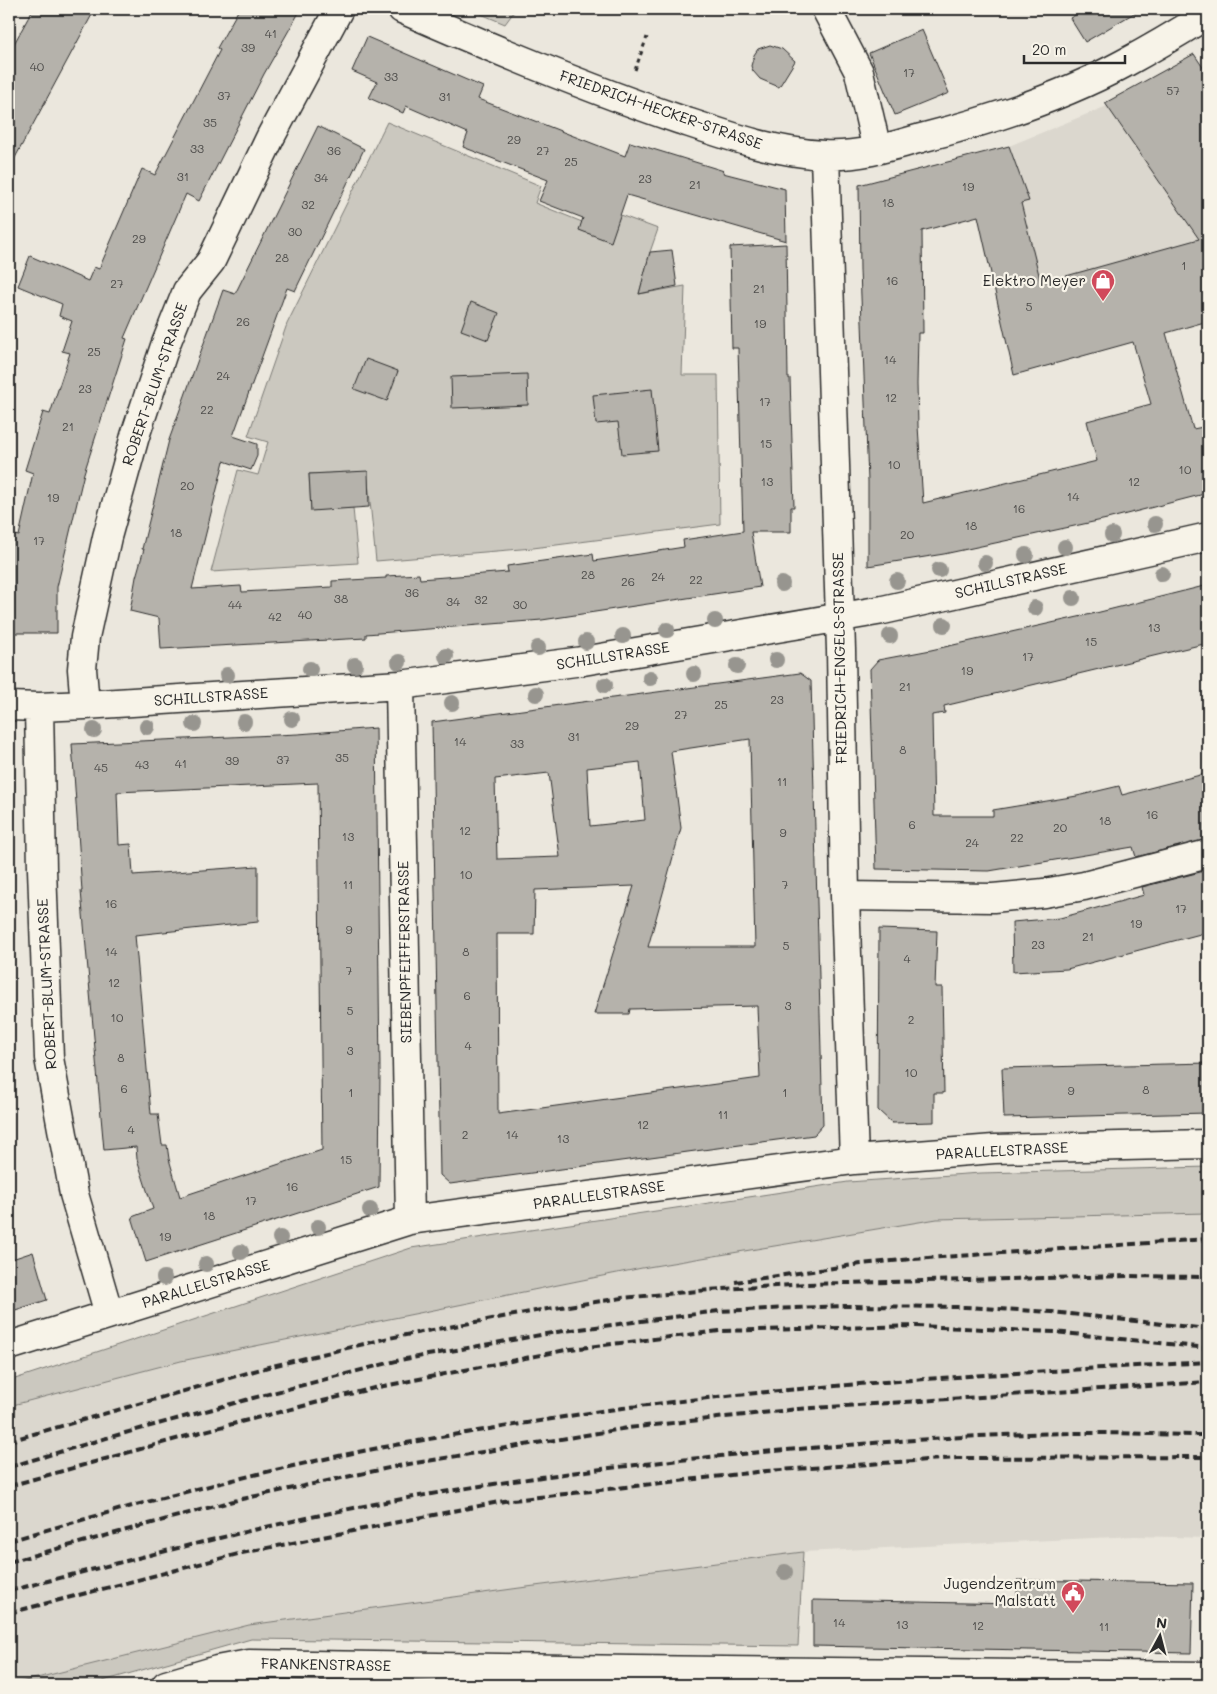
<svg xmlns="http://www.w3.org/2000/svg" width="1217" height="1694" font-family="Mali,sans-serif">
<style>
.built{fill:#dbd7ce}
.green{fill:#cbc8bf;stroke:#7b7a75}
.building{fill:#b5b2ab;stroke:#2b2b2b;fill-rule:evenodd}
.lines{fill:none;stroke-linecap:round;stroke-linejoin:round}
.minor-casing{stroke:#2b2b2b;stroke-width:31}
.primary-casing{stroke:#2b2b2b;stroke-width:31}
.path{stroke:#2b2b2b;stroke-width:3;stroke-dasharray:4 4;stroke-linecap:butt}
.minor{stroke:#f7f3e8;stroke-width:28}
.primary{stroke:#f7f3e8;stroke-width:28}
.rail{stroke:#2b2b2b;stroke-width:4;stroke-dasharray:8 4;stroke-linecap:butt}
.tree{fill:#97958f}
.labels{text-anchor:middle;stroke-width:4.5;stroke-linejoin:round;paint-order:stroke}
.number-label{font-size:12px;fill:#4e4d4b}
.street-label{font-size:15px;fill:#2b2b2b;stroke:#f7f3e8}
.poi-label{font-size:15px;fill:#2b2b2b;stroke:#f7f3e8;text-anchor:end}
</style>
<rect width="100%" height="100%" fill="#ebe7dd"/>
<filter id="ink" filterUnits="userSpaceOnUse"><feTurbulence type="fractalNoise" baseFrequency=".02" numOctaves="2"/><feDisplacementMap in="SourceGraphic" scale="10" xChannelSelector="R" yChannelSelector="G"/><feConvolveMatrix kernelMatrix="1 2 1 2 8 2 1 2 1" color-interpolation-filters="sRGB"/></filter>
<g filter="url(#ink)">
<path class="built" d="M1107 106 1208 251V321L1014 375 977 216 1029 201 1009 146Z
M1208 1213V1538L1135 1536 803 1552 527 1587 249 1625 9 1685V1406L181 1361 642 1268 937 1219Z"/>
<path class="green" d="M469 9H516L505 24Z
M387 122 541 186 535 203 582 222 580 230 610 241 620 215 658 229 650 252 639 294 685 286 682 375H718L720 524 533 548 376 561 367 472 309 474 311 510 353 508 358 563 211 572 238 470 258 475 268 442 248 436 287 324Z
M1208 1167V1213L937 1219 642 1268 181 1361 9 1406V1381L411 1248 848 1182 981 1173Z
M803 1552 798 1646 251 1639 89 1685H9L249 1625 527 1587Z"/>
<path class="building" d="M33 9H95L9 169V53Z
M239 9H301L264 74 199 201 186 194 124 338 127 339 84 473 57 587V633H9V534L19 536 33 473 25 470 43 412 50 414 70 353 62 351 72 321 59 316 62 304 18 286 30 256 88 281 94 267 99 269 142 169 155 175 220 50 217 48Z
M1086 9H1141L1085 42 1070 18Z
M922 30 949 93 895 115 869 53Z
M367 37 483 87 478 99 625 156 630 142 724 171 723 173 785 189 786 241 627 195 611 242 579 230 583 218 539 201 548 180 463 147 468 133 406 106 403 113 369 98 377 82 352 71Z
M770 45 782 49 795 61 779 87 760 79 753 71 751 66 754 55 758 49Z
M1194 54 1208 75V321L1166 333 1193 429 1203 427 1205 434 1208 433V493L1107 519 944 554 868 566V481L860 270 859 185 1009 146 1029 201 1021 203 1041 283 1199 239 1105 103ZM978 216 1014 375 1133 342 1151 404 1087 421 1097 461 923 503 918 426 917 384 918 333H923L922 231Z
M318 126 364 149 295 291 287 288 233 436 257 444V456L251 470 224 461 192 589 241 586 242 592 332 587V581L386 578V576L419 574 420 579 508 572 507 566 593 554 594 561 640 554 684 547 683 540 743 531 738 348H732L730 247 786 244 788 378H790L794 507H791V532H751L760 587 542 620 366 634V638L161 649 159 618 130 611 136 577 144 549H142L169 440 223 290 235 294Z
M672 250 677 286 639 294 650 252Z
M471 302 499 313 488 340 461 330Z
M366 359 398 371 387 401 354 389Z
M527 374 528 405 452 408 451 377Z
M652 389 658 451 622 454 618 422 596 424 593 395Z
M368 471 369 507 311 511 309 474Z
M1208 585V643L944 706 945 713 932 715 934 816H993V810L1077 796 1119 786 1122 795 1208 773V839L1136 857 1133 847 989 871 876 869 870 669 878 660 931 650 1096 613Z
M800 673 811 681 823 1125 814 1135 450 1184 440 1175 432 722ZM750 739 755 947H648L681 828 671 751ZM640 762 645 820 590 826 587 768ZM549 773 560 857 497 859 495 779ZM634 886 594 1014H629L630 1009 757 1006 760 1078 498 1114 497 934H534L535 890Z
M376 728 380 1071 379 1187 146 1262 132 1217 153 1209 137 1159 136 1147 104 1150 81 891H82L72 744 298 734ZM318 783 322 1150 180 1197 169 1159 167 1145H162L158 1114H151L135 935 258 922V866L133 875 131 844 119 845 117 792Z
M1208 870V932L1067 969 1013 972 1012 922 1060 918 1144 895 1142 887Z
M879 929 937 931 935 987H942L944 1093H934V1122L892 1123 878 1110Z
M1208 1063V1113L1004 1118 1002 1068Z
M33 1252 47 1300 9 1312V1260Z
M1017 1580 1193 1583 1191 1653 813 1646V1600L1017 1604Z"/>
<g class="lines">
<g class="minor-casing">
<path id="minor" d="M402 9C493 49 584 87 678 119 726 135 773 152 824 155 857 157 890 147 921 138 988 121 1062 97 1123 64 1151 49 1178 33 1205 16
M826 9 859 72 877 150
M825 155 841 650 845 896 854 1160
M400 685 410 1220
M85 705 82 669 85 637 107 537 135 436 165 346 187 291 211 261 271 136 339 9
M9 706 39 707 85 705 400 685 583 661 883 610 1208 537
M39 707 42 869 49 1058 74 1194 109 1314
M845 896 993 898 1044 893 1084 886 1208 854
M9 1346 410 1220 854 1160 994 1149 1208 1144
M166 1685 217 1670 249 1664 633 1670 1208 1676"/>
</g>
<g class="primary-casing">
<path id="primary" d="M1201 9 1208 21"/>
</g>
<path class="path" d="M635 70 647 37"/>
<use href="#minor" class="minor"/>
<use href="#primary" class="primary"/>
<path class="rail" d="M735 1282 861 1264 913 1259 1208 1239
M9 1441 268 1367 389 1338 541 1310 622 1298 709 1290 806 1284 1128 1276 1208 1277
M9 1467 103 1439 253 1398 400 1360 557 1332 719 1311 844 1306 965 1307 1052 1312 1208 1329
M9 1486 201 1432 374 1388 571 1349 720 1331 916 1326 1055 1332 1208 1348
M9 1541C124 1507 240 1476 358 1452 414 1441 471 1432 527 1423 559 1418 591 1412 623 1408 818 1383 1013 1373 1208 1362
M9 1562 237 1500 403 1465 628 1428 798 1409 1208 1382
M9 1591C125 1561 241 1531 359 1507 516 1477 676 1458 836 1446 922 1439 1007 1433 1092 1433 1131 1433 1170 1435 1208 1435
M9 1613 242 1553 504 1501 766 1471 957 1458 1208 1457"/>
</g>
<g class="tree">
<circle cx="1155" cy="524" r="8"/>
<circle cx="1112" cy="535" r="8"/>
<circle cx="1065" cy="547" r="8"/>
<circle cx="1026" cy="555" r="8"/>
<circle cx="985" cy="563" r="8"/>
<circle cx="939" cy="570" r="8"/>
<circle cx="1162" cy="574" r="8"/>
<circle cx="897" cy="581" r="8"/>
<circle cx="782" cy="584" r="8"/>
<circle cx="1073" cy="598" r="8"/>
<circle cx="1035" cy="608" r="8"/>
<circle cx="715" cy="621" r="8"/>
<circle cx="944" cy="625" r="8"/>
<circle cx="667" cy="630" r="8"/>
<circle cx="623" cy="636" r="8"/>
<circle cx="890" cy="636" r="8"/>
<circle cx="586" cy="642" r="8"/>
<circle cx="538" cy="648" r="8"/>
<circle cx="446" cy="656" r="8"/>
<circle cx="776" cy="660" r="8"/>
<circle cx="399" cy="662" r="8"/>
<circle cx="355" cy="665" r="8"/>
<circle cx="737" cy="666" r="8"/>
<circle cx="310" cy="669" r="8"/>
<circle cx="694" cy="674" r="8"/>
<circle cx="227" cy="675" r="8"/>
<circle cx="650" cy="678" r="8"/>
<circle cx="605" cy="685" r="8"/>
<circle cx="536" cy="694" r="8"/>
<circle cx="452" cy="703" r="8"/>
<circle cx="292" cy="719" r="8"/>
<circle cx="244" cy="722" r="8"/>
<circle cx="194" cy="724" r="8"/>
<circle cx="147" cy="727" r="8"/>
<circle cx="94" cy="730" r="8"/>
<circle cx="370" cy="1210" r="8"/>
<circle cx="318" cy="1227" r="8"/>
<circle cx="280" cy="1238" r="8"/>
<circle cx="241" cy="1252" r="8"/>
<circle cx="206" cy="1264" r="8"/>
<circle cx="164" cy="1278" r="8"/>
<circle cx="785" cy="1572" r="8"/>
</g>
</g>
<defs>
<g id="shop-pin" transform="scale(1.25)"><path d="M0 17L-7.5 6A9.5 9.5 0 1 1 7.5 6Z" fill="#d1495b" stroke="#f7f3e8"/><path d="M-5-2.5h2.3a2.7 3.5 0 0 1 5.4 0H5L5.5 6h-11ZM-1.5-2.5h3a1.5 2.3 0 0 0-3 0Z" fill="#fff"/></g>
<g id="civic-pin" transform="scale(1.25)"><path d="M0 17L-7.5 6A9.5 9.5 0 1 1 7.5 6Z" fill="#d1495b" stroke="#f7f3e8"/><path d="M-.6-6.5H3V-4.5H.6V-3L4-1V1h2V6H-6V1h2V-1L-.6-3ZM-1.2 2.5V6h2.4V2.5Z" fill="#fff"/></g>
</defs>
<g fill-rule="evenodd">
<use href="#shop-pin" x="1103" y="281"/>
<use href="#civic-pin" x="1073" y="1593"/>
</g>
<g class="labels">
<g class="number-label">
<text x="271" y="38">41</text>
<text x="248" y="52">39</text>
<text x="37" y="71">40</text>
<text x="909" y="77">17</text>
<text x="391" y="81">33</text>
<text x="1173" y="95">57</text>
<text x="224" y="100">37</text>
<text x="445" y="101">31</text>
<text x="210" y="127">35</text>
<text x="514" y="144">29</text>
<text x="197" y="153">33</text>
<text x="334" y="155">36</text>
<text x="543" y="155">27</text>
<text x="571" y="166">25</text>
<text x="183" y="181">31</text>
<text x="321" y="182">34</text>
<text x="645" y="183">23</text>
<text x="695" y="189">21</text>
<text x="968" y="191">19</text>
<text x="888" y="207">18</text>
<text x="308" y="209">32</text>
<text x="295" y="236">30</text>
<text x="139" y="243">29</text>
<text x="282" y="262">28</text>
<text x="1184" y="270">1</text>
<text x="892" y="285">16</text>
<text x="117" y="288">27</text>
<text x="759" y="293">21</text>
<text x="1029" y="311">5</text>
<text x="243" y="326">26</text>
<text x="760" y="328">19</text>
<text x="94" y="356">25</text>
<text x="890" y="364">14</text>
<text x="223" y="380">24</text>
<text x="85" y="393">23</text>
<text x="891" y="402">12</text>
<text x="765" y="406">17</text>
<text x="207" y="414">22</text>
<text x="68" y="431">21</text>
<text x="766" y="448">15</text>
<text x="894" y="469">10</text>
<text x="1185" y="474">10</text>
<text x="767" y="486">13</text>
<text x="1134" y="486">12</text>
<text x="187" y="490">20</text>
<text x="1073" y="501">14</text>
<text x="53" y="502">19</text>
<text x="1019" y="513">16</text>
<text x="971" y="530">18</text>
<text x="176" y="537">18</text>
<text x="907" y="539">20</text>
<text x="39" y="545">17</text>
<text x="588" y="579">28</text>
<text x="658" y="581">24</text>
<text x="696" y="584">22</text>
<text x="628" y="586">26</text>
<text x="412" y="597">36</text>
<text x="341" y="603">38</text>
<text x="481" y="604">32</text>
<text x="453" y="606">34</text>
<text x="235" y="609">44</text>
<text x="520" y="609">30</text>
<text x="305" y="619">40</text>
<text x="275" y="621">42</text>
<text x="1154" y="632">13</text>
<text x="1091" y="646">15</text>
<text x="1028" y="661">17</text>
<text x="967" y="675">19</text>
<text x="905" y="691">21</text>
<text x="777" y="704">23</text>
<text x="721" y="709">25</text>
<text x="681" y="719">27</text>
<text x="632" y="730">29</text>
<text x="574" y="741">31</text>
<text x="460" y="746">14</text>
<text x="517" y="748">33</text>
<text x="903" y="754">8</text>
<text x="342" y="762">35</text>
<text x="283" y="764">37</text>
<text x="232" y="765">39</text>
<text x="181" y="768">41</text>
<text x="142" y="769">43</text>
<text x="101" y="772">45</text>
<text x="782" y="786">11</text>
<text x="1152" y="819">16</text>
<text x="1105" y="825">18</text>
<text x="912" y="829">6</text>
<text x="1060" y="832">20</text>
<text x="465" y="835">12</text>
<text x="783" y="837">9</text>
<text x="348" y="841">13</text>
<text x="1017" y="842">22</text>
<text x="972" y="847">24</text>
<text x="466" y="879">10</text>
<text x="348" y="889">11</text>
<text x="785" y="889">7</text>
<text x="111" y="908">16</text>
<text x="1181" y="913">17</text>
<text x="1136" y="928">19</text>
<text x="349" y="934">9</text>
<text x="1088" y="941">21</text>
<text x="1038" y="949">23</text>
<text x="786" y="950">5</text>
<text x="111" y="956">14</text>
<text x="466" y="956">8</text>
<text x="907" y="963">4</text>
<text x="349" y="975">7</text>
<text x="114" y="987">12</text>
<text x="467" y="1000">6</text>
<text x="788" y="1010">3</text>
<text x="350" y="1015">5</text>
<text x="117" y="1022">10</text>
<text x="911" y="1024">2</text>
<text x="468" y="1050">4</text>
<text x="350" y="1055">3</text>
<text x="121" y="1062">8</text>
<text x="911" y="1077">10</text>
<text x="124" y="1093">6</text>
<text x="1146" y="1094">8</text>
<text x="1071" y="1095">9</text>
<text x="351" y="1097">1</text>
<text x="785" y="1097">1</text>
<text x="723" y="1119">11</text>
<text x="643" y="1129">12</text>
<text x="131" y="1134">4</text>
<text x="465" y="1139">2</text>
<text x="512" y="1139">14</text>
<text x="563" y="1143">13</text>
<text x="346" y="1164">15</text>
<text x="292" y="1191">16</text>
<text x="251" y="1205">17</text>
<text x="209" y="1220">18</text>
<text x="165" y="1241">19</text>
<text x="839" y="1627">14</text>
<text x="902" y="1629">13</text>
<text x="978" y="1630">12</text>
<text x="1104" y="1631">11</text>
</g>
<g class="street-label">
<text transform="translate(661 110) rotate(19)" y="5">FRIEDRICH-HECKER-STRASSE</text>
<text transform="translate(155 384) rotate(-71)" y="5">ROBERT-BLUM-STRASSE</text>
<text transform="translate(1011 581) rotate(-13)" y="5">SCHILLSTRASSE</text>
<text transform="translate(613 656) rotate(-9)" y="5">SCHILLSTRASSE</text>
<text transform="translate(840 658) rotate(-91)" y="5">FRIEDRICH-ENGELS-STRASSE</text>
<text transform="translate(211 697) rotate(-4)" y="5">SCHILLSTRASSE</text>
<text transform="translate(405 952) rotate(-91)" y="5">SIEBENPFEIFFERSTRASSE</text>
<text transform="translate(47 984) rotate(-93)" y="5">ROBERT-BLUM-STRASSE</text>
<text transform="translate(1002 1151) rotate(-3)" y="5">PARALLELSTRASSE</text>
<text transform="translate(599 1195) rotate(-8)" y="5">PARALLELSTRASSE</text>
<text transform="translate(206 1284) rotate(-17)" y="5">PARALLELSTRASSE</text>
<text transform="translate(326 1665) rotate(1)" y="5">FRANKENSTRASSE</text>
</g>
<g class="poi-label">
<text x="1086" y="286">Elektro Meyer</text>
<text x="1056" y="1589">Jugendzentrum<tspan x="1056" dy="17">Malstatt</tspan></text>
</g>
</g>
<rect width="1217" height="1694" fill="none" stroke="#f7f3e8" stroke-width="30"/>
<rect x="15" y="15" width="1187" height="1664" fill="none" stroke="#2b2b2b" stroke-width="2" filter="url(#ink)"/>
<g transform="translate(1160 1636) rotate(7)" stroke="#f7f3e8" stroke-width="4" paint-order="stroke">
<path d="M0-4L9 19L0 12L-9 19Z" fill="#2b2b2b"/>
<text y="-8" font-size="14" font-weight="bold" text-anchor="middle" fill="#2b2b2b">N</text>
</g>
<path d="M1024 55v8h101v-8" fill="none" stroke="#2b2b2b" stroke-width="2.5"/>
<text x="1032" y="55" font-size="15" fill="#2b2b2b" stroke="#f7f3e8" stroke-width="4" paint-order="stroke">20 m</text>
</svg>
